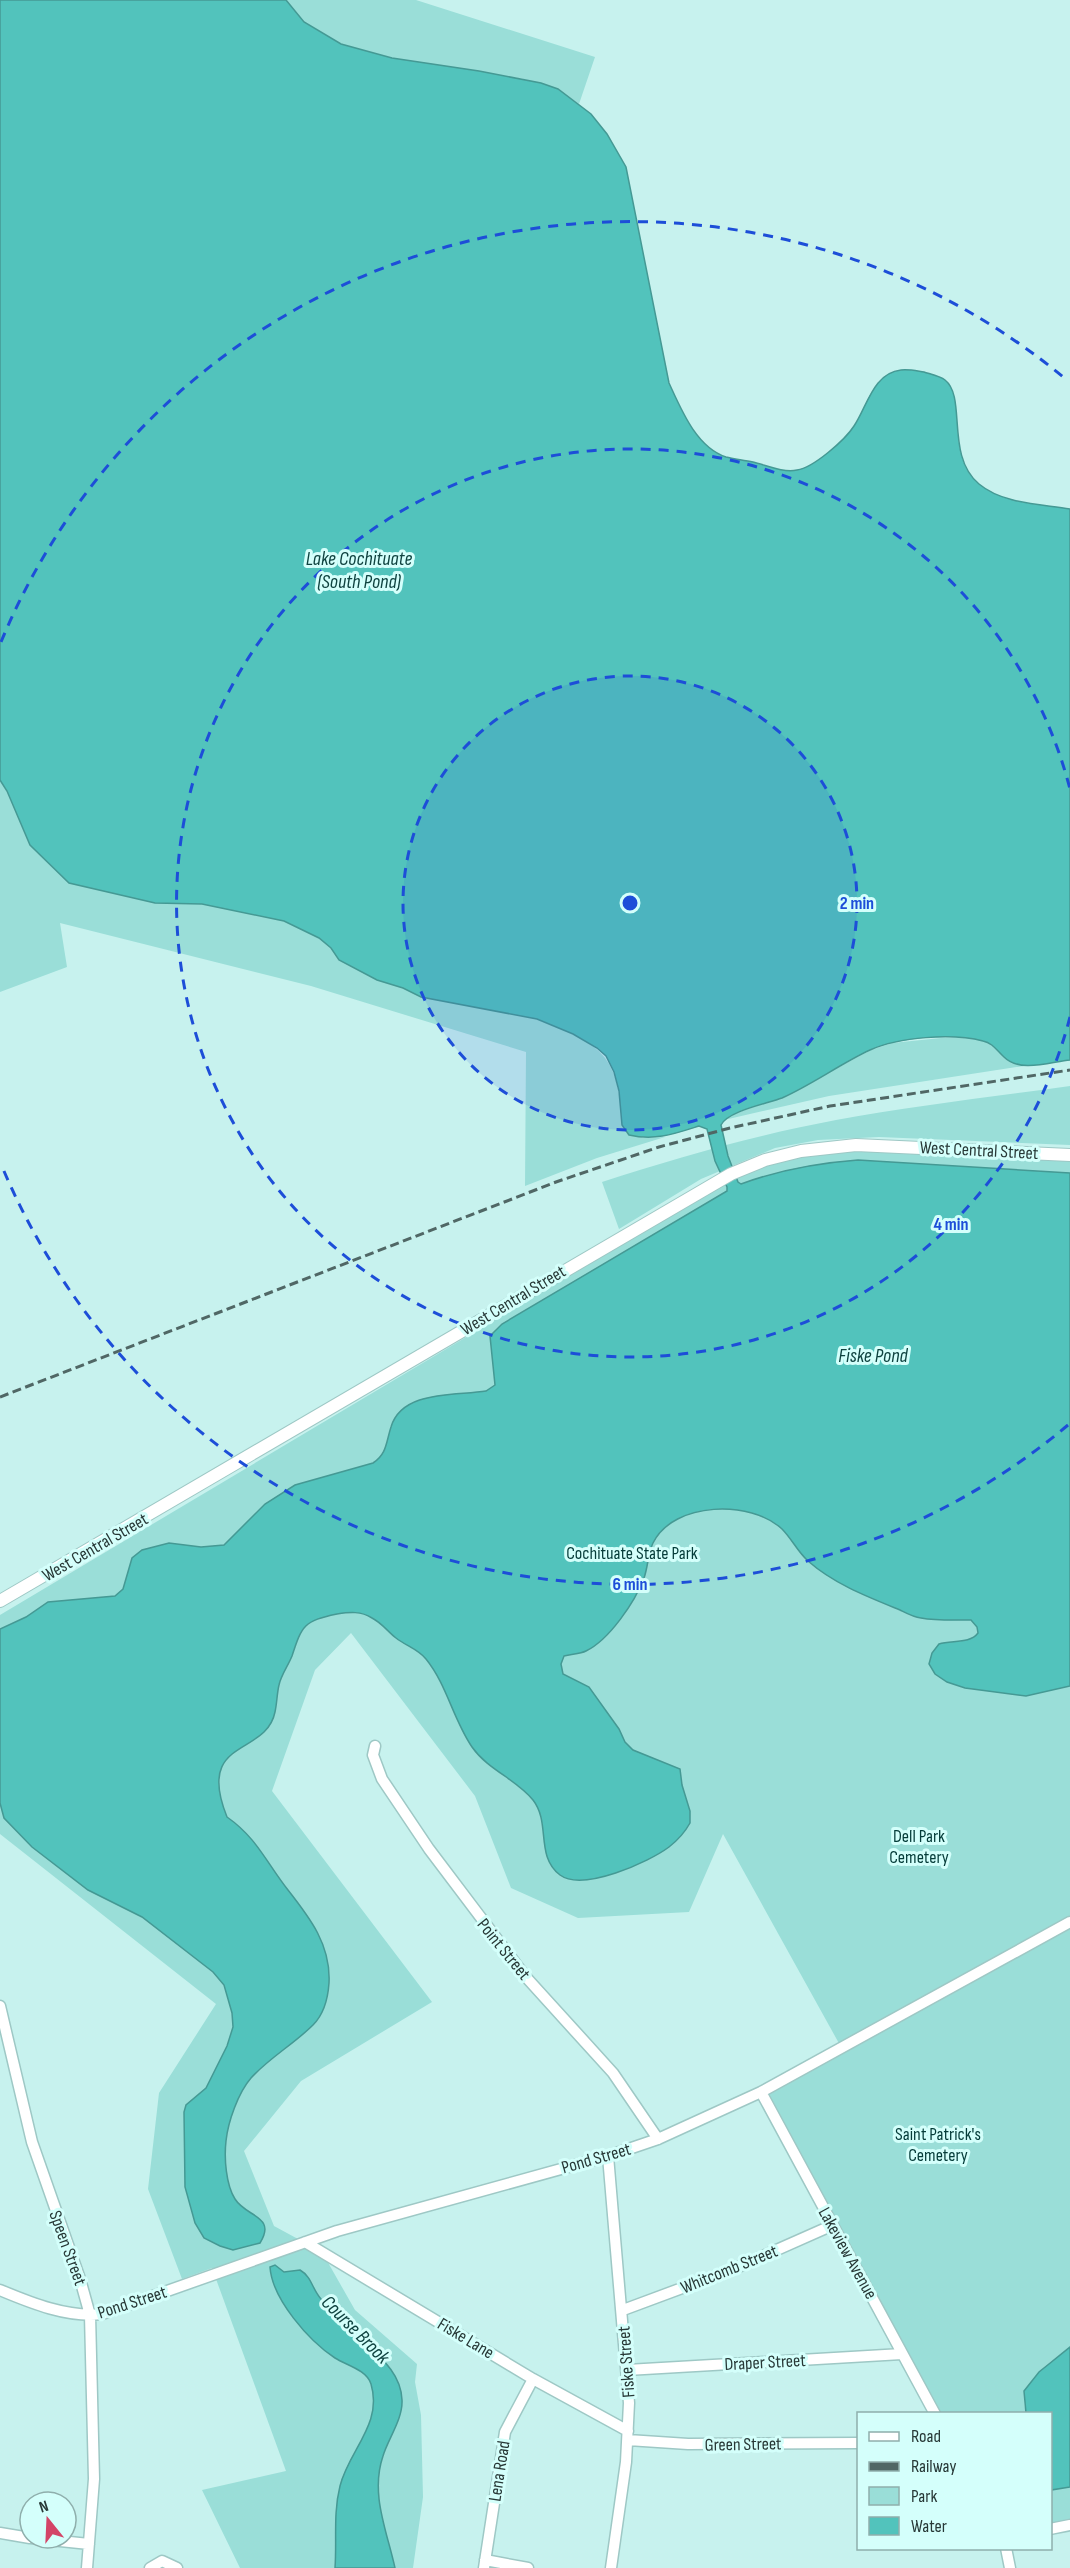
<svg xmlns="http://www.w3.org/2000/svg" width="1070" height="2568" font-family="'Sofia Sans Condensed',sans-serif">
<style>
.green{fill:#9aded8}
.water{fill:#52c3bc;stroke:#459994;stroke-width:1.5}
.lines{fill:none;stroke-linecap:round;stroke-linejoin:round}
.minor-casing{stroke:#9ec8c5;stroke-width:13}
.major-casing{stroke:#9ec8c5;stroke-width:14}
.minor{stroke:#fff;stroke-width:10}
.major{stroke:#fff;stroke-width:12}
.rail{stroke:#506765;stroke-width:3;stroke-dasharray:9 4.5;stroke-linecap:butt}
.ring{fill:none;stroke:#1d4ed8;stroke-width:3;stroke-dasharray:10 8}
.labels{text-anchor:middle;stroke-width:6;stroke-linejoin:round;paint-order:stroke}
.street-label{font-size:18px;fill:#273836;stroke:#d4fffb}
.park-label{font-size:18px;fill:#053c39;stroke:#d4fffb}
.water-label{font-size:20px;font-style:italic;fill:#0f4340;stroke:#d4fffb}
.centre{fill:#1d4ed8;stroke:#d4fffb;stroke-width:3}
.ring-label{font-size:18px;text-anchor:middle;font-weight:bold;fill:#1d4ed8;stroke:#d4fffb;stroke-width:6;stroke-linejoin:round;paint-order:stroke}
</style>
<rect width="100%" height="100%" fill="#c7f2ee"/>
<path class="green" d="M286 0H416L595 57 579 104 569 97 524 79 392 58 341 44 304 22Z
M0 780 7 791 30 845 69 883 155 903 202 904 284 921 319 938 331 948 339 960 377 980 403 988 421 997 537 1019C600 1045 619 1052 622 1125L643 1138 665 1137 597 1158 525 1186 526 1052 311 986 60 923 67 967 0 992Z
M941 1038C955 1038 972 1037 985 1041 1006 1049 999 1062 1030 1065L829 1096 724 1120 731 1115 783 1097 871 1050 892 1043Z
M1070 1086V1145L879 1137 818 1140 775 1148 701 1179 619 1229 602 1182C679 1157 756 1135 836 1120 913 1106 992 1097 1070 1086Z
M832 1146 1070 1155V2347C1048 2364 1018 2381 1026 2413H935L761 2092 841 2047 723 1834 689 1912 578 1918 511 1888 475 1796 351 1633 315 1670 272 1791 432 2002 301 2081 244 2151 274 2226 322 2252 355 2310 417 2364 415 2382 421 2415 423 2497 413 2568H240L202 2490 286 2471 212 2268 182 2279 148 2189 159 2093 216 2004 0 1834V1615L671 1215 731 1174Z
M1070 2487V2525L1051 2529 1050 2490Z"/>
<path class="water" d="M0 0H286L304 22 341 44 392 58 479 71 541 83 558 89 591 114 607 134 626 167 669 383C681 409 696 447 726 457 734 459 744 460 753 462 766 465 783 473 797 470 813 468 845 440 854 426 867 407 873 373 901 370 909 369 917 371 924 372 930 374 940 376 945 380 967 397 945 456 979 484 1003 504 1040 504 1070 509V1060C1050 1062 1020 1073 1004 1057 997 1051 993 1043 983 1041 952 1033 899 1037 870 1050 840 1064 813 1084 782 1098 766 1104 728 1111 721 1125L728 1156 738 1182 741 1184C779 1170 817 1163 858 1160L1070 1173V1686L1026 1696 965 1688 947 1682 935 1674 929 1664 932 1653 939 1644C952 1640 970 1644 978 1633L977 1627 971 1620C954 1620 937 1621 921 1618 913 1617 906 1613 900 1610 868 1597 834 1584 808 1561 797 1551 792 1539 782 1529 751 1500 674 1501 653 1543 648 1553 648 1567 644 1578 635 1602 609 1640 586 1651 580 1654 571 1654 564 1656L561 1664 563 1674 589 1687 619 1729 625 1742 633 1750 680 1769 682 1785 690 1811V1823C685 1832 678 1840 669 1847 649 1862 583 1892 560 1875 535 1856 551 1823 533 1800 516 1779 488 1770 472 1747 453 1719 447 1685 426 1659 418 1649 406 1646 396 1638 388 1632 382 1623 372 1618 361 1611 350 1612 337 1614 304 1621 302 1625 292 1656 288 1666 281 1675 279 1685 277 1693 277 1703 275 1712 266 1757 195 1737 227 1817 257 1838 266 1862 288 1890 310 1918 331 1945 329 1983 328 1998 324 2014 313 2025 294 2044 269 2058 251 2078 238 2093 228 2122 226 2141 224 2158 226 2185 235 2199 246 2217 277 2216 260 2243L233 2250 220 2246 204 2238 195 2223 185 2187 184 2112 186 2105 206 2088 227 2046 233 2027 232 2013 224 1985 213 1972 142 1917 88 1890 32 1847 4 1818 0 1803V1629L26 1617 48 1602 115 1596 123 1589 132 1558 142 1550 169 1543 201 1547 224 1545 265 1504 295 1485 373 1463C387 1454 386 1442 391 1427 402 1390 455 1396 486 1391L495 1385 490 1336 502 1324 727 1191V1187L715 1161 707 1129 699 1126C674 1134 655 1141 629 1135L622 1125 619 1091 614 1072 606 1056 597 1048 573 1034 537 1019 421 997 403 988 377 980 339 960 331 948 319 938 284 921 202 904 155 903 69 883 30 845 7 791 0 780Z
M275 2265 284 2272 300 2270C312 2277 312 2289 321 2299 325 2303 331 2305 336 2309 342 2315 346 2324 353 2331 371 2351 401 2368 402 2400 403 2419 388 2439 383 2456 370 2494 387 2531 395 2568H335C337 2540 333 2514 340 2486 349 2450 383 2424 371 2384 367 2370 346 2365 335 2358 309 2341 272 2299 270 2267Z
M1070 2347V2487L1051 2490 1050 2414 1026 2413 1024 2391 1039 2372Z"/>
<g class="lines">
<g class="minor-casing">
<path id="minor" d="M375 1746 373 1755 382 1779 429 1849 525 1976 613 2073 658 2139
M0 2006 32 2142 80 2279 90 2315 94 2479 87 2568
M761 2092 935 2414
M608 2156 629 2403 626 2462 611 2568
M305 2242 533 2379 628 2431
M0 2290C31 2303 68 2318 102 2314L337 2231 608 2156 658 2139 761 2092 1070 1922
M623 2310 736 2268 833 2225
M627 2370 902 2354
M628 2440 688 2444 858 2443
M1050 2529 1070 2525
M0 2533 30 2538
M31 2538 89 2544
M1006 2548 1010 2568
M485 2560 528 2568
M150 2568 162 2561 177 2568
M484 2568 505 2432 533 2379"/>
</g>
<g class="major-casing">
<path id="major" d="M0 1601 731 1174 765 1160 801 1151 856 1145 1070 1155"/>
</g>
<use href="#minor" class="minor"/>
<use href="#major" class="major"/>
<path class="rail" d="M0 1397 556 1182 659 1147 730 1128 830 1106 1070 1070"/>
</g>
<circle cx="630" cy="903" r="227" fill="#1d4ed8" fill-opacity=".12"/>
<g class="ring">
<circle cx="630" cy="903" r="227"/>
<path d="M1070 1017A454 454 0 1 1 1070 789"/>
<path d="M1068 1425A681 681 0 0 1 1 1164M1 642A681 681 0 0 1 1068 381"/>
</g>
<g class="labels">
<g class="street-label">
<text transform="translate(979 1150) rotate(3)" y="6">West Central Street</text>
<text transform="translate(513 1300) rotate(-31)" y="6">West Central Street</text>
<text transform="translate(95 1547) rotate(-30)" y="6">West Central Street</text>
<text transform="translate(504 1949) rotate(51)" y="6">Point Street</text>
<text transform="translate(596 2158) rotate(-16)" y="6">Pond Street</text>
<text transform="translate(68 2248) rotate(70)" y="6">Speen Street</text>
<text transform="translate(848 2253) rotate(61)" y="6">Lakeview Avenue</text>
<text transform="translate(729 2269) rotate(-22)" y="6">Whitcomb Street</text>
<text transform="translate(132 2302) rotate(-18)" y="6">Pond Street</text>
<text transform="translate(466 2338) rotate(31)" y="6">Fiske Lane</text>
<text transform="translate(626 2362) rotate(-94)" y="6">Fiske Street</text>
<text transform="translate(765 2362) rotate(-3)" y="6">Draper Street</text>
<text transform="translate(743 2444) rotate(-1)" y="6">Green Street</text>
<text transform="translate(499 2471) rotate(-81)" y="6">Lena Road</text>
</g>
<g class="park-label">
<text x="632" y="1559">Cochituate State Park</text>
<text x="919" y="1842">Dell Park<tspan x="919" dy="21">Cemetery</tspan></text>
<text x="938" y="2140">Saint Patrick's<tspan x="938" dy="21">Cemetery</tspan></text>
</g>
<g class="water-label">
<text x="359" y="565">Lake Cochituate<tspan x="359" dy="23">(South Pond)</tspan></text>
<text x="873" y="1362">Fiske Pond</text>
<text transform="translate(356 2329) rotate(45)" y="7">Course Brook</text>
</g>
</g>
<circle cx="630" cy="903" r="9" class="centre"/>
<g class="ring-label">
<text x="857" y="909">2 min</text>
<text x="951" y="1230">4 min</text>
<text x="630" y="1590">6 min</text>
</g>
<rect x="857" y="2412" width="195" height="138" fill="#d4fffb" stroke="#8fafac" stroke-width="1.5"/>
<rect x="869" y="2432" width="30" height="9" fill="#ffffff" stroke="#8fafac" stroke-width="1.5"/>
<text x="911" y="2442" font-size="18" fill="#273836">Road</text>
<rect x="869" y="2462" width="30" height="9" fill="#506765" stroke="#8fafac" stroke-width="1.5"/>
<text x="911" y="2472" font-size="18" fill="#273836">Railway</text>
<rect x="869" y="2487" width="30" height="18" fill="#9aded8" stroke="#8fafac" stroke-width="1.5"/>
<text x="911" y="2502" font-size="18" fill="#273836">Park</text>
<rect x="869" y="2517" width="30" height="18" fill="#52c3bc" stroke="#8fafac" stroke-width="1.5"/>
<text x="911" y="2532" font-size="18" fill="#273836">Water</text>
<g transform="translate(48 2520) rotate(342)"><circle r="28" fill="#d4fffb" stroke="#8fafac" stroke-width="1.5"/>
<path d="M0-4.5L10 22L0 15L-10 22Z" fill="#d34467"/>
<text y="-9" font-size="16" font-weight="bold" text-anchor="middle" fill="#273836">N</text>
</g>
</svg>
